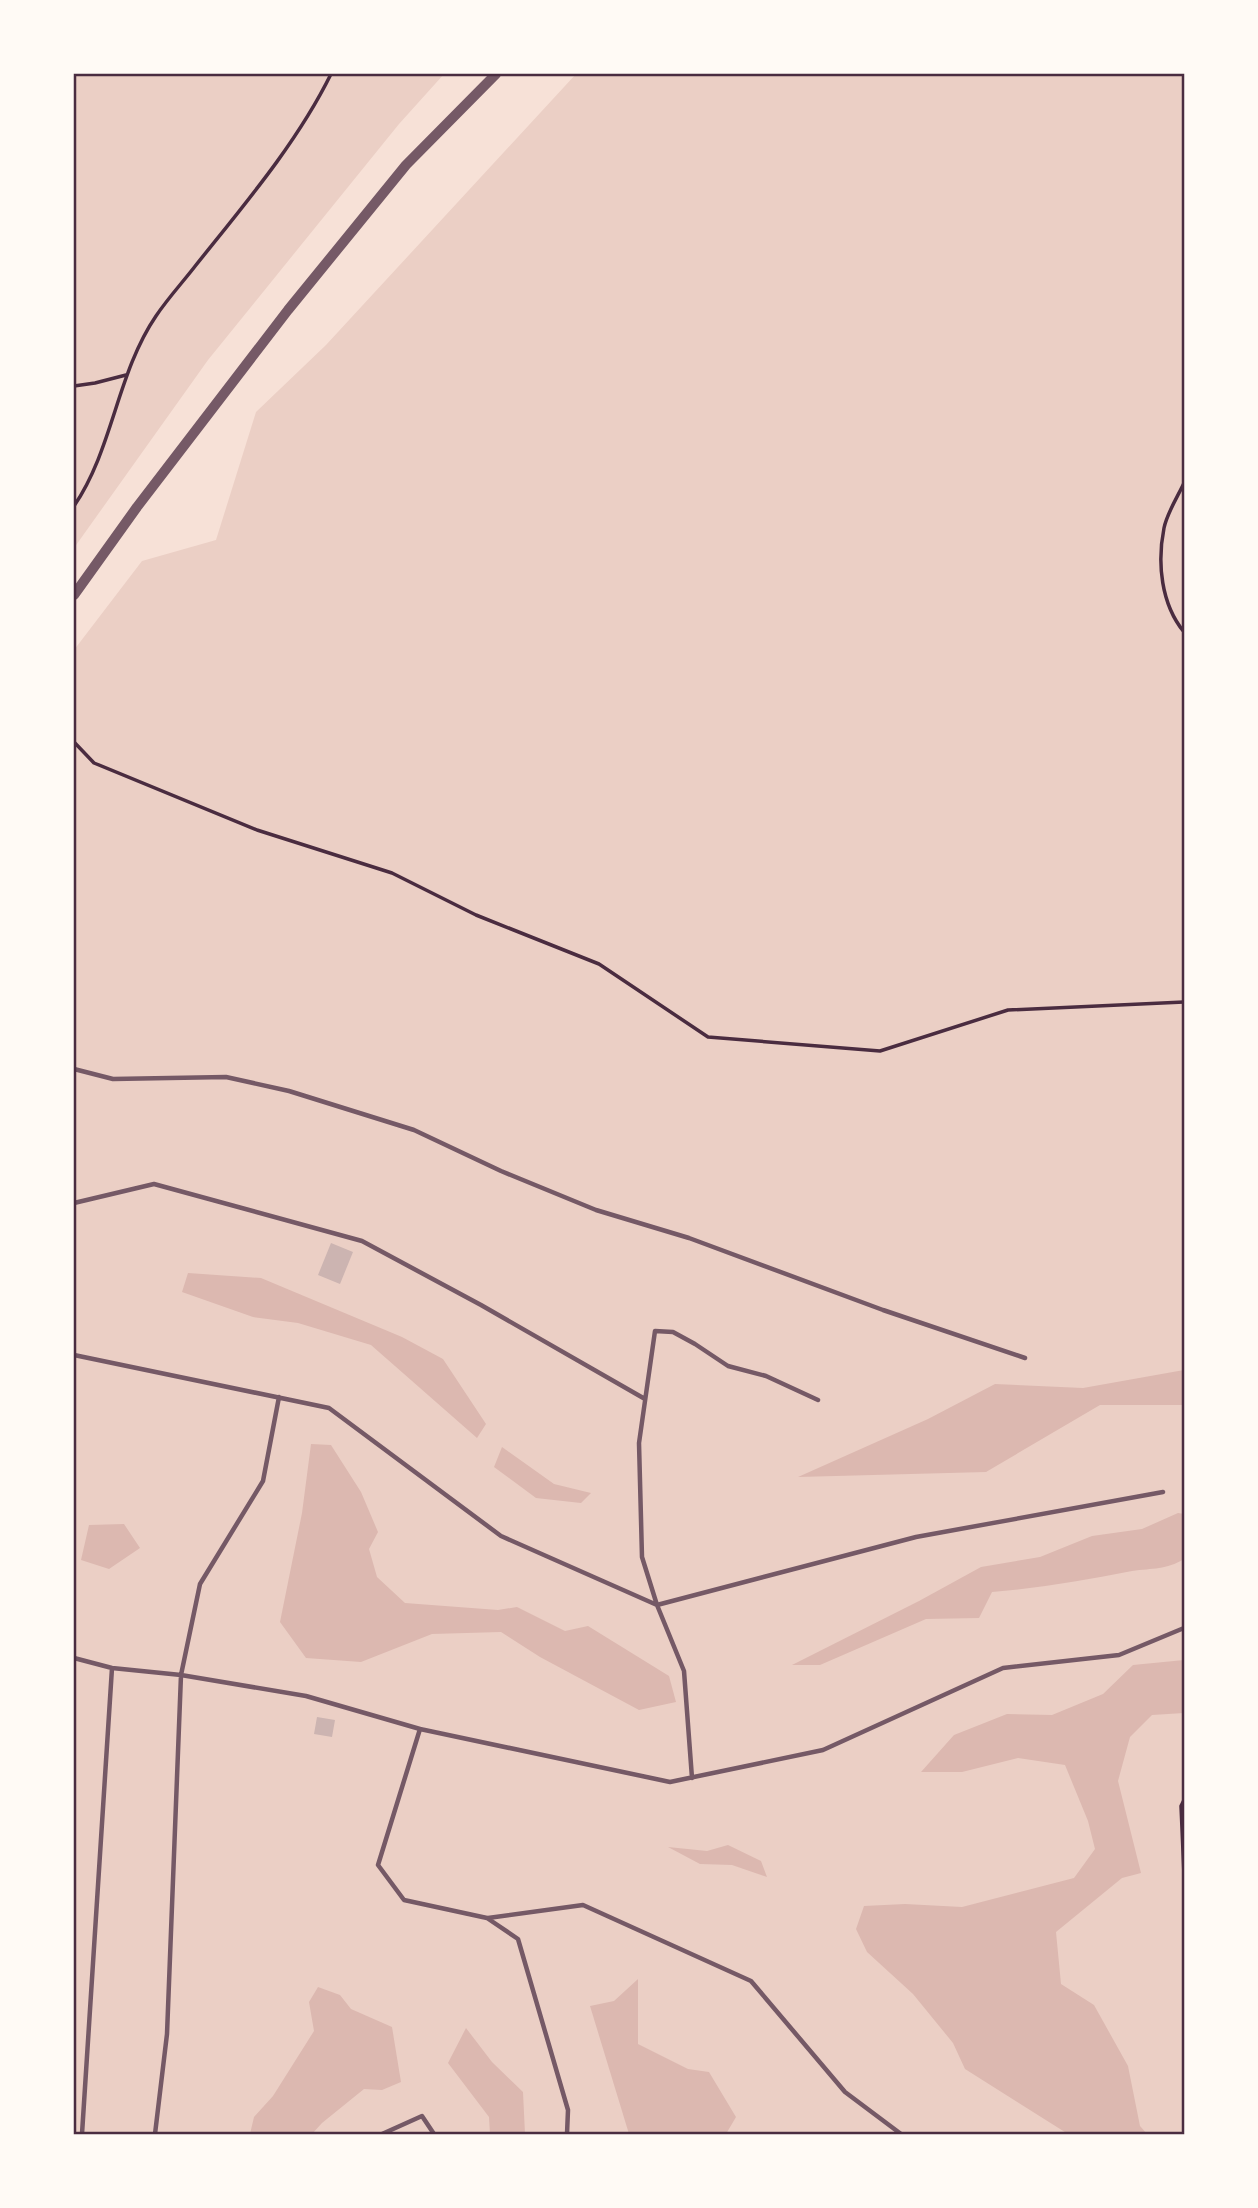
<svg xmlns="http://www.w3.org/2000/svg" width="1258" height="2208" font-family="'Alegreya Sans',sans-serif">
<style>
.green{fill:#ebcfc5}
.water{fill:#dcb8b0}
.building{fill:#ccb4b1}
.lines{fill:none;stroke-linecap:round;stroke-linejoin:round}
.path{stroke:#4a2c40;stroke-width:3.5}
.service{stroke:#755966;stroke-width:4.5}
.tertiary{stroke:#755966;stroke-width:10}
.neatline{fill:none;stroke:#4a2c40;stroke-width:2.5}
</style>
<rect width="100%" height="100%" fill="#f7e1d7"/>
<path class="green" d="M74 74H444L399 124 208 360 74 548Z
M576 74H1184V2134H74V650L142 561 216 540 256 412 326 345Z"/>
<path class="water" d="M188 1273 261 1278 402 1337 443 1359 486 1424 477 1438 371 1345 298 1323 253 1317 182 1292Z
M1184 1370V1405H1100L986 1472 798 1477 928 1419 995 1384 1083 1388Z
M311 1444 331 1445 361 1492 378 1532 369 1549 377 1577 405 1603 498 1610 517 1607 565 1631 588 1626 669 1676 676 1702 639 1710 540 1657 501 1632 432 1634 361 1662 306 1658 280 1622 302 1513Z
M502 1447 554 1484 591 1493 581 1503 536 1498 494 1467Z
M1178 1513 1184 1514V1559C1166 1570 1153 1568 1132 1571 1086 1580 1040 1588 992 1592L979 1618 926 1619 820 1665H792L919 1601 981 1567 1040 1557 1092 1536 1142 1529Z
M124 1524 140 1548 109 1569 81 1560 89 1525Z
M1184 1660V1713L1152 1715 1130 1737 1118 1781 1141 1873 1122 1878 1056 1932 1061 1984 1094 2005 1128 2066 1140 2126 1147 2134H1068L965 2069 953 2043 913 1994 867 1952 856 1929 864 1906 905 1904 962 1907 1074 1878 1095 1849 1088 1821 1065 1765 1018 1758 962 1772H921L954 1735 1007 1714 1052 1715 1103 1694 1133 1665Z
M728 1845 761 1861 767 1877 732 1865 700 1864 668 1847 707 1851Z
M638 1979V2044L688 2069 709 2072 736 2117 726 2134H629L590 2006 614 2001Z
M318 1987 340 1995 351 2009 392 2027 401 2082 382 2090 364 2089 322 2123 312 2134H250L254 2117 273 2096 314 2031 309 2002Z
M466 2028 492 2062 523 2092 525 2134H490L489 2117 448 2063Z"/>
<path class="building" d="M331 1243 353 1252 340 1284 318 1275Z
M317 1717 335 1720 332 1737 314 1734Z"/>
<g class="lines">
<path class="path" d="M74 386 95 383 126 375
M1184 483C1178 496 1167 513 1164 528 1157 563 1161 604 1184 632
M74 506C113 449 117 373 156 316 168 298 183 282 196 265 244 205 297 143 331 74
M74 742 94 763 257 830 392 873 476 915 599 964 708 1037 880 1051 1008 1010 1184 1002
M1184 1800 1181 1806 1184 1875"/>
<path class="service" d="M74 1069 113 1079 226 1077 289 1091 414 1130 501 1171 596 1210 689 1238 883 1310 1025 1358
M74 1203 154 1184 362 1241 481 1305 645 1399
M74 1355 329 1408 501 1536 657 1605 916 1537 1163 1492
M74 1658 112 1668 181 1675 306 1696 420 1729 670 1782 823 1750 1003 1668 1119 1655 1184 1628
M420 1729 378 1865 404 1900 487 1918 518 1939 568 2110 567 2134
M692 1778 684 1671 657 1605 642 1557 639 1443 655 1331 673 1332 695 1344 728 1366 766 1376 818 1400
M488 1918 583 1905 751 1981 845 2092 901 2134
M82 2134 112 1668
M155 2134 167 2034 181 1675 200 1584 263 1481 279 1397
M382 2134 422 2116 434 2134"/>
<path class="tertiary" d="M74 595 137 507 288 310 406 165 496 74"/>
</g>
<rect width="1258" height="2208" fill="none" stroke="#fffaf5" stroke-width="150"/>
<rect x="75" y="75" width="1108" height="2058" class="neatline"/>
</svg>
